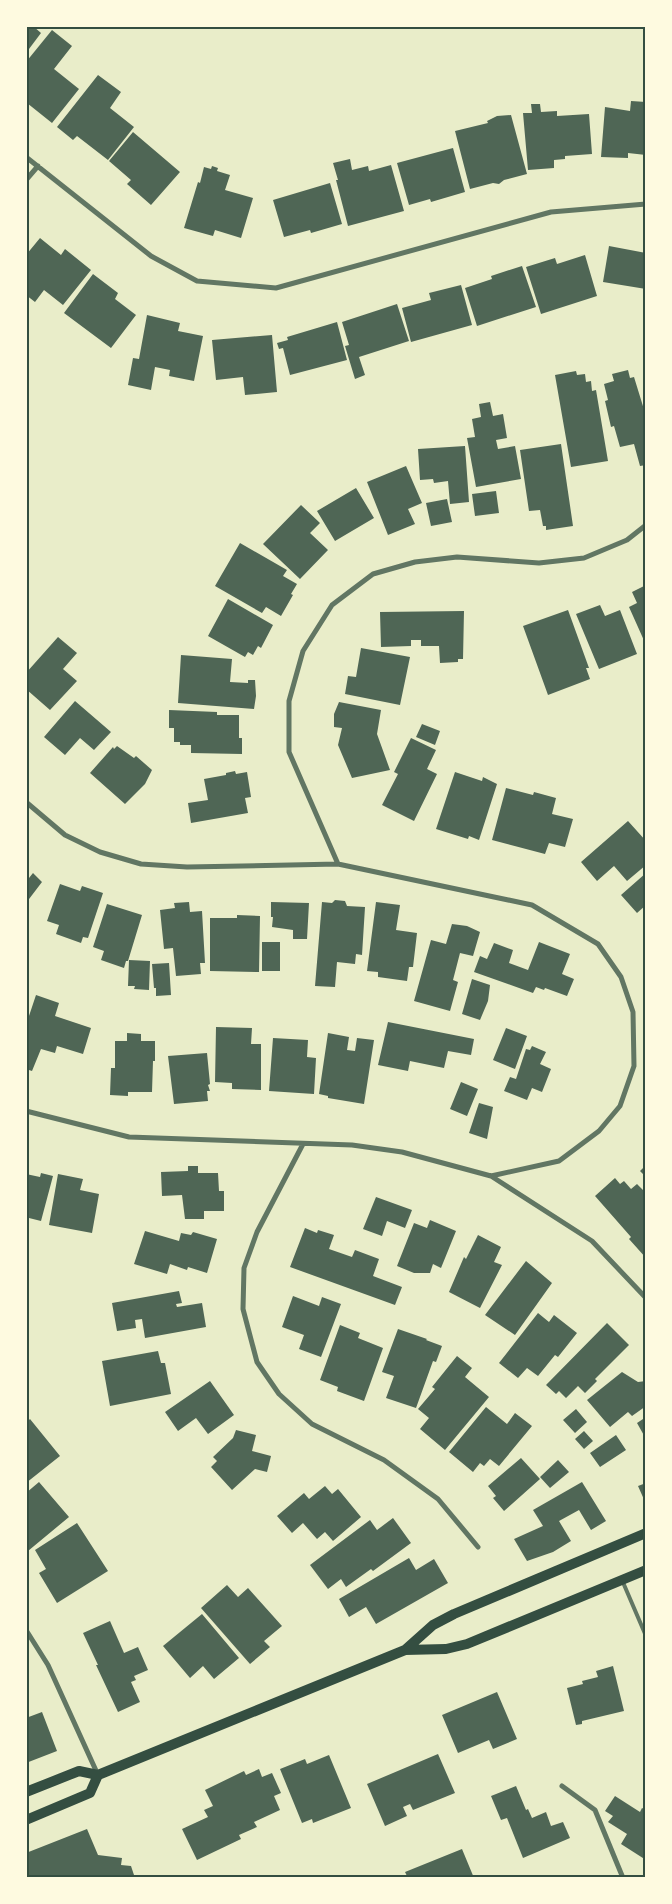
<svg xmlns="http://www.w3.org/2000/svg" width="672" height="1904" font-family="Poppins,sans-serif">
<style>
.building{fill:#4f6655}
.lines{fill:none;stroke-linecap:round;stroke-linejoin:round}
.service{stroke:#617663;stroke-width:4}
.minor{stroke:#617663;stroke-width:5}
.secondary{stroke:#344e41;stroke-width:10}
.neatline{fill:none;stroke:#344e41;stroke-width:2}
</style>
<rect width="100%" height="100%" fill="#e9edc9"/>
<path class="building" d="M26 26H33L41 33 26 53Z
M52 30 72 46 54 69 79 89 52 123 27 103 29 101 26 99V62Z
M98 75 121 92 110 108 134 127 108 160 77 136 73 140 57 127Z
M631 101 646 102V155L628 153V158L601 157 605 107 630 111Z
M531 104H540L541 112 557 111V116L589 114 592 154 565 156V159L554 160V168L528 170 523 113H532Z
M511 115 527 174 504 180 499 184 493 183 470 189 455 131 488 123 487 121 497 116Z
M133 132 180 172 151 205 127 184 131 180 109 161Z
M453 148 465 192 431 202 430 199 409 205 397 163Z
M350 159 352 170 368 166 369 171 391 165 404 211 348 226 336 180H338L333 163Z
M212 166 218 168 217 171 230 175 225 190 253 198 241 238 215 230 213 236 184 228 198 182 200 183 204 167 211 169Z
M330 183 342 224 311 233 310 230 284 237 273 200Z
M40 238 61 255 65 249 91 270 63 305 44 290 35 302 26 295V255Z
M609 246 646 253V289L603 282Z
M585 255 597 296 541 314 526 267 555 258 557 264Z
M522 266 536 307 477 326 465 288 492 279 491 276Z
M93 274 118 293 115 299 136 315 111 348 64 313Z
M461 285 472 325 411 342 402 308 431 300 429 293Z
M397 304 409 341 359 357 365 375 355 379 345 346 349 345 342 322Z
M147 315 180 323 178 331 203 336 194 381 169 376 170 370 155 367 151 390 128 385 133 358 139 359Z
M337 322 347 360 290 375 283 348 279 349 277 343 288 340 287 337Z
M272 335 277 392 245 395 243 377 216 380 212 340Z
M628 370 630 378 634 377 646 416V465L640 466 634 444 620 447 614 426 611 427 605 401 608 400 604 384 614 381 612 374Z
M576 371 577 375 585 374 586 382 591 381 592 391 596 390 608 461 571 467 555 375Z
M490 402 493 416 503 414 507 438 496 440 498 449 515 446 521 479 476 487 467 438 475 437 472 419 481 417 479 404Z
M561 444 573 526 546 530V526H543L540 510 529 511 520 450Z
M465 446 469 502 450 504 448 481 434 483 433 479 420 480 418 449Z
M406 466 422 503 408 509 415 524 388 535 367 482Z
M356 488 374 518 335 541 317 511Z
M496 491 499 513 475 516 472 494Z
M447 499 452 522 431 526 426 503Z
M301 505 320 523 310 533 328 550 300 579 263 544Z
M240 543 287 570 283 576 297 584 291 594 293 595 281 616 266 607 262 613 215 586Z
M646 585V645L629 607 637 603 632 592Z
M228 599 273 625 261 648 258 646 253 655 248 652 245 657 208 636Z
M600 605 605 616 620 610 637 654 599 669 576 614Z
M568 610 589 668H586L590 679 548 695 523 626Z
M464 611 463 659H458V662L440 663 439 646H421V640H411V646L381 647 380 612Z
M58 637 77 653 63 669 77 681 50 710 26 689V673Z
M361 648 410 657 400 705 345 694 348 676 356 677Z
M181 655 232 659 230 682 248 683V680H255L256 696 254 709 178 703Z
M75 701 111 732 94 750 80 738 65 755 44 737Z
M339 702 381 710 377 734 390 770 352 778 338 745 342 728 334 727V714Z
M169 710 217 712V715H239V738H242V754L191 753V745H180V742H174V728H169Z
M422 724 440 731 435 745 416 737Z
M411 738 436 750 427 769 437 774 414 821 382 805 398 774 394 772Z
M117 746 134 758 136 756 152 770 145 784 125 804 90 773 113 747 114 749Z
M235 771 236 774 247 772 251 797 245 798 248 813 191 823 188 803 208 800 204 779 226 775V773Z
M455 772 482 781 483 777 497 784 479 840 469 836 468 839 436 829Z
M506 788 533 795 534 792 556 798 552 814 573 819 565 847 549 843 545 854 492 840Z
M628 821 646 841V865L627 881 614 866 597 881 581 862Z
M33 873 42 882 26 903V875L29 878Z
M646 873V905L637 913 621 895Z
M60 884 80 891 82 886 103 893 88 938 83 937 81 943 56 934 59 925 47 921Z
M335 900 345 901 347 906 365 907 362 955 356 954 355 964 337 962 335 987 315 986 322 902 332 903Z
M189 902 190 912 202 911 205 963H200L201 974 176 976 173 948 164 949 160 910 175 908 174 903Z
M271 902 309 903 307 939H293V930L272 927 273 917H271Z
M376 902 400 905 396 930 417 933 413 967H409L407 981 378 977V972L367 971Z
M107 904 142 915 128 961H126L124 968 101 960 104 951 93 947Z
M237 915 260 916 259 972 210 971V918H237Z
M452 924 467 926 480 932 473 956 460 953 453 980 458 982 450 1011 414 1001 431 940 446 944Z
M262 942H280V971H262Z
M539 942 570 954 562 974 574 979 567 996 545 988 544 990 536 987 533 993 474 972 480 956 487 959 494 943 513 950 509 963 528 970Z
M129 960 150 961 149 990 134 989 135 986H128Z
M169 963 171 995 156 996V988H154L152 964Z
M472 979 490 985 488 1001 480 1020 462 1014Z
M36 995 59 1003 55 1016 91 1028 83 1054 57 1046 55 1053 41 1049 32 1071 26 1069V1025Z
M388 1022 474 1039 471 1055 448 1051 444 1068 410 1061 408 1071 378 1065Z
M216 1027 252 1028 251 1044H261V1090L232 1089V1083L215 1082Z
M506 1028 527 1036 515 1069 493 1060Z
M127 1033 141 1034V1041H155V1061H153L152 1092H128V1096L110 1095 111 1068H115V1041H127Z
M328 1033 349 1037 347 1050 355 1051 357 1038 374 1040 364 1104 328 1098V1096L319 1094Z
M273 1038 308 1040 307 1057 316 1058 314 1094 269 1091Z
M532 1046 546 1052 540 1064 551 1069 542 1092 532 1088 527 1100 504 1091 510 1077 516 1079 526 1049 530 1050Z
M207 1053 210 1084 208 1085 210 1091H207L208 1101 174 1104 168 1056Z
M461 1082 478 1089 467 1116 450 1109Z
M479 1103 493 1107 487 1139 469 1133Z
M646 1165V1177L640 1171Z
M188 1166H198V1173H218L219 1191H224V1211H204V1219H185L182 1195 162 1196 161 1172 188 1171Z
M41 1173 53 1176 41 1221 29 1218 26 1225V1174L40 1177Z
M58 1174 83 1179 80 1190 99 1194 92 1233 49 1225Z
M615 1178 620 1184 624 1181 631 1189 637 1184 646 1193V1258L629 1239 631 1237 595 1196Z
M376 1197 412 1210 405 1228 387 1221 382 1236 363 1229Z
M430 1220 456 1231 441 1268 433 1264 430 1273H414L397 1266 414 1223 427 1228Z
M305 1228 317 1233 318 1230 334 1235 329 1249 352 1257 355 1250 379 1259 373 1276 402 1287 395 1305 290 1267Z
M145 1231 179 1241 181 1233 191 1235 193 1232 217 1239 207 1273 188 1267 187 1270 170 1264 167 1274 134 1264Z
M478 1235 501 1247 494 1262 502 1265 480 1308 449 1292 464 1257 466 1259Z
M526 1261 552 1283 515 1335 485 1315Z
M179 1291 182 1303 176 1304 177 1307 202 1303 206 1327 145 1338 142 1319 135 1320 136 1328 117 1331 112 1303Z
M293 1296 319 1306 322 1297 341 1304 321 1357 299 1349 304 1335 282 1327Z
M538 1313 549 1322 554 1315 577 1333 558 1357 555 1355 538 1376 527 1368 518 1378 499 1363Z
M607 1323 629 1345 595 1379 597 1381 585 1393 578 1386 566 1398 559 1391 556 1394 546 1385Z
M340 1325 360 1333 358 1338 383 1348 364 1401 337 1391 338 1387 320 1380Z
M398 1329 427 1339 426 1340 442 1346 436 1362 433 1361 416 1408 386 1398 394 1376 382 1372Z
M158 1351 161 1363H165L171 1394 110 1406 102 1361Z
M457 1356 472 1368 465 1377 489 1397 445 1450 420 1429 429 1418 418 1409 435 1389 432 1387Z
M622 1372 638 1382 646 1381V1406L632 1416 628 1412 610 1427 587 1400Z
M210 1381 234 1415 208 1434 196 1418 178 1431 165 1412Z
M486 1407 507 1424 515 1413 532 1426 499 1466 490 1459 484 1466 480 1463 473 1472 449 1452Z
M576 1409 587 1422 575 1433 563 1420Z
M646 1417V1439L637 1423Z
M30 1419 60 1456 26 1483V1423Z
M236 1430 256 1435 252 1451 271 1456 267 1472 255 1469 232 1490 211 1467 217 1461 213 1457 233 1438Z
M584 1431 593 1441 584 1449 575 1439Z
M616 1435 626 1450 600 1467 590 1453Z
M521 1458 540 1479 504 1511 493 1498 496 1496 488 1486Z
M558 1460 569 1472 550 1488 540 1477Z
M39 1482 69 1517 28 1551 26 1549V1493Z
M582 1482 606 1521 591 1530 579 1510 559 1521 571 1541 553 1552 527 1561 514 1539 543 1526 533 1510Z
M646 1483V1504L638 1486Z
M325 1486 332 1494 338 1489 361 1517 333 1541 325 1532 317 1539 303 1523 292 1533 277 1516 304 1493 309 1499Z
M393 1518 411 1543 373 1571 371 1569 346 1587 341 1579 328 1589 310 1565 370 1520 377 1530Z
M77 1523 108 1571 57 1603 39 1573 46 1569 35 1550Z
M409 1558 416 1570 434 1559 448 1583 376 1624 366 1607 349 1617 339 1599Z
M227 1585 238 1597 248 1588 282 1626 264 1641 270 1647 250 1664 201 1608Z
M202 1614 239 1658 214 1679 203 1666 190 1678 163 1646Z
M110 1621 124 1653 138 1647 148 1670 134 1676 136 1680 131 1682 140 1702 118 1712 96 1665H98L83 1633Z
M613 1666 624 1711 582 1721V1724L576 1725 567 1688 583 1684 582 1681 598 1677 596 1671Z
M497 1692 517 1739 493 1749 489 1740 458 1753 442 1715Z
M42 1712 57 1751 26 1763V1718Z
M438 1754 455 1793 413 1810 410 1804 403 1807 407 1816 385 1826 367 1784Z
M329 1755 351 1808 313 1823 312 1819 302 1823 280 1769 305 1759 307 1764Z
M259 1769 262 1777 272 1773 281 1793 274 1796 280 1810 254 1822 257 1827 239 1835 241 1839 197 1860 182 1829 208 1817 204 1810 213 1806 205 1790 244 1771 246 1775Z
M516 1786 526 1810 528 1809 532 1818 546 1812 551 1826 563 1822 570 1838 523 1858 507 1818 501 1820 491 1796Z
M615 1796 640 1812 642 1808 646 1810V1860L621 1844 627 1834 608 1822 613 1816 605 1811Z
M87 1829 98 1855 122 1858 121 1865 131 1866 135 1878H28L26 1873V1853Z
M462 1849 474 1878H408L405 1872Z"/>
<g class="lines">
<path class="service" d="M622 1580 646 1636"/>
<path class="minor" d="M26 157 151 256 197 281 276 288 551 212 646 204
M26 180 38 166
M26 802 65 835 100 852 141 864 187 867 338 864 532 905 598 944 621 977 633 1012 634 1066 620 1106 599 1131 559 1161 491 1176 402 1152 352 1145 129 1137 26 1111
M338 864 289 752V701L303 651 332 605 373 574 415 562 457 557 539 563 584 558 627 540 646 525
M303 1144 257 1232 244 1268 243 1309 257 1362 279 1394 312 1424 384 1460 438 1499 478 1547
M491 1176 592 1241 646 1298
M26 1630 48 1665 98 1775
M562 1786 595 1810 623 1878"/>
<path class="secondary" d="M405 1650 446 1649 467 1644 646 1570
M26 1792 79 1771 98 1775 405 1650 433 1625 454 1614 646 1533
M26 1820 90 1793 98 1775"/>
</g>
<rect width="672" height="1904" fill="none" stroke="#fefae0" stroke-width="55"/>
<rect x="28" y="28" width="616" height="1848" class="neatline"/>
</svg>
